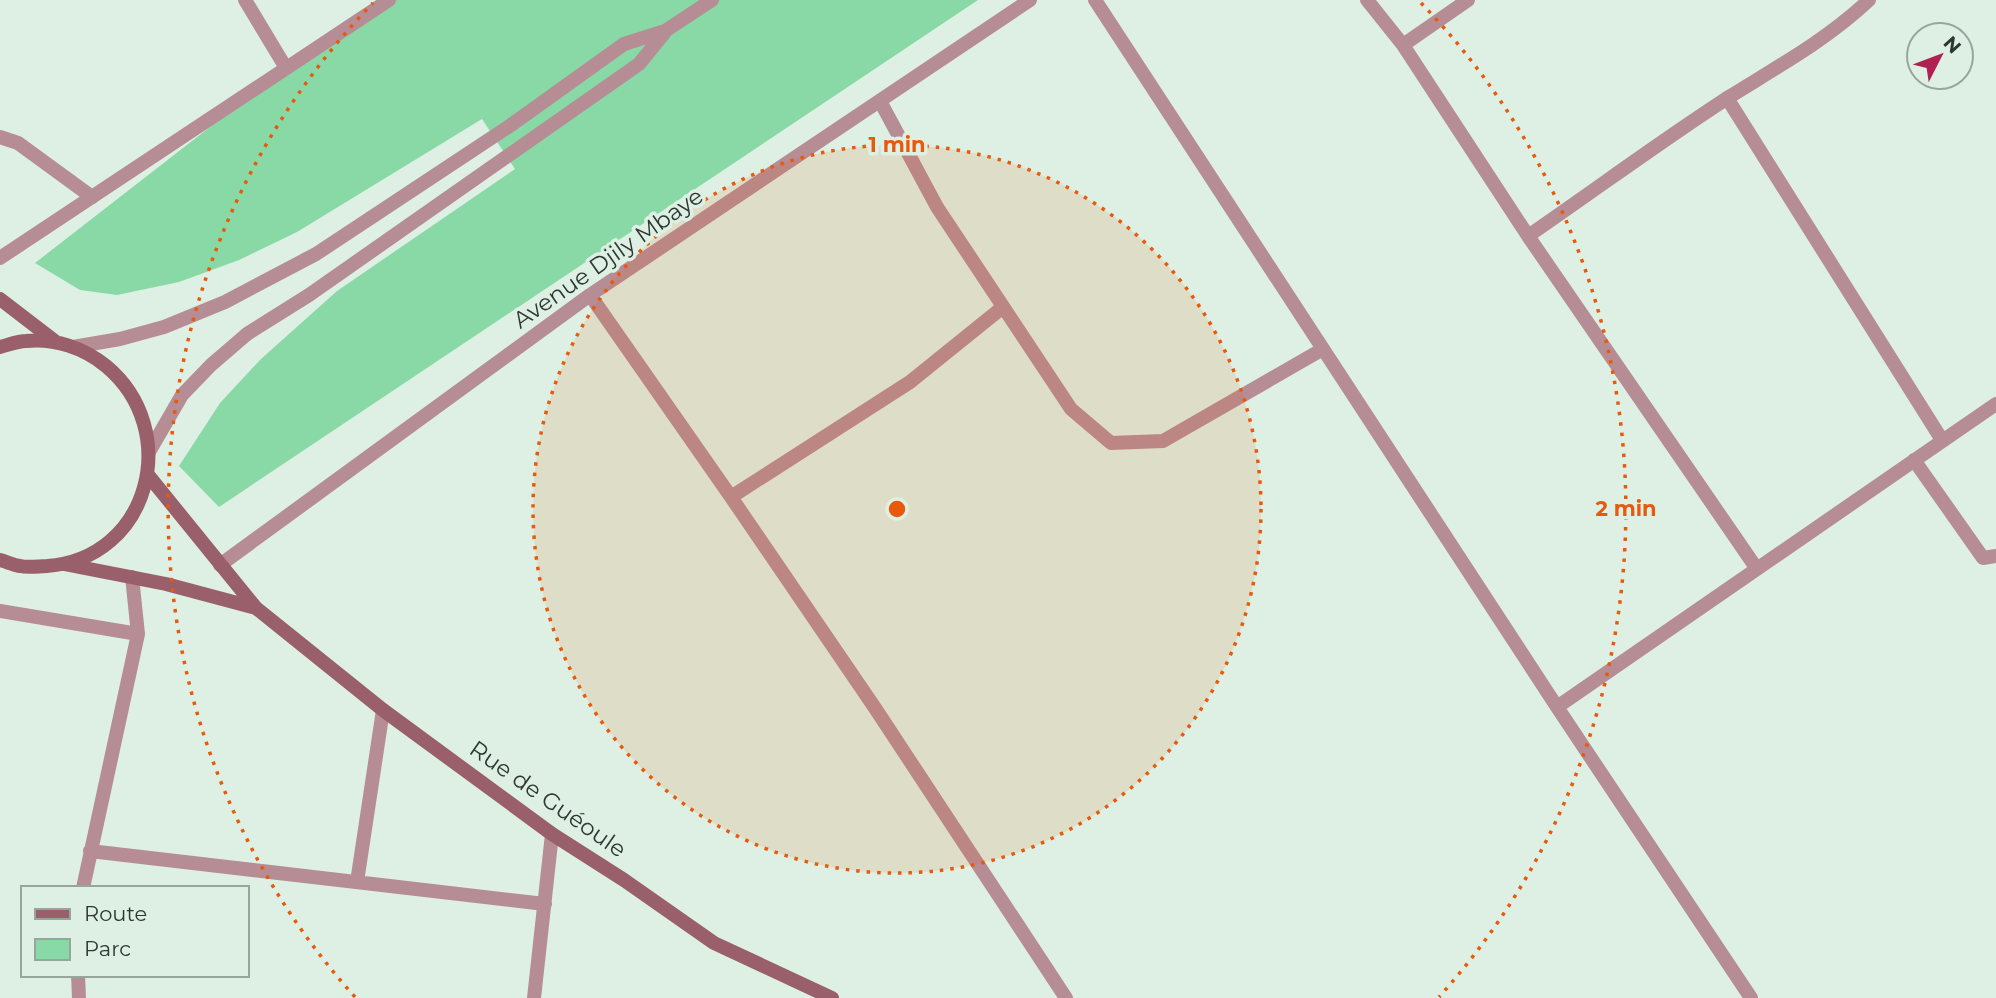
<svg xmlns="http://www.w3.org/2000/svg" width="1996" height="998" font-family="Montserrat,sans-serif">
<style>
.green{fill:#89d9a6}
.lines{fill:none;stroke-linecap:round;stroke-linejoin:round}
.service{stroke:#b68d94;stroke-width:14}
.minor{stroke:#b68d94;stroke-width:14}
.tertiary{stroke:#b68d94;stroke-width:14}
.secondary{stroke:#995f6b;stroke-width:14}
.ring{fill:none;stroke:#e8590c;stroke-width:3.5;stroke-dasharray:3.5 7}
.labels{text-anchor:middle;stroke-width:7;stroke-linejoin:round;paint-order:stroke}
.street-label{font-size:23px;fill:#2f3732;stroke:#ddf0e3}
.centre{fill:#e8590c;stroke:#ddf0e3;stroke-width:3.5}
.ring-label{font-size:21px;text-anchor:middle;font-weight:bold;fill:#e8590c;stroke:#ddf0e3;stroke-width:7;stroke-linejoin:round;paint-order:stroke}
</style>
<rect width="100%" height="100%" fill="#ddf0e3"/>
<path class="green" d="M388 0H978L219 507 179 466 220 403 261 359 337 291 515 169 482 119 297 232 239 260 179 282 117 295 80 290 35 263 286 68Z"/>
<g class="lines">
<path class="service" d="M0 137 18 143 92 197"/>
<path class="minor" d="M245 0 286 68
M1095 0 1557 707 1751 998
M1367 0 1403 45 1528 236 1757 569
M1403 45 1468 0
M1727 98 1942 440
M880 101 937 207 1071 409 1111 443 1163 441 1323 349
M1528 236C1595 190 1661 141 1729 97 1777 67 1828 39 1869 0
M0 258 389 0
M590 295 731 497 875 708 1066 998
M1914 460 1983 558 1996 556
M731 497 910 382 1003 307
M220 565 590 295 1030 0
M0 611 138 634
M1557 707 1996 404
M90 851 545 904
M357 882 383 710
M83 888 138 634 132 577
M78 975 79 998
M534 998 552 834"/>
<path class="tertiary" d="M73 347 120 339 164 327 225 302 316 254 511 125 624 44 665 31 712 0
M149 452 182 395 211 365 247 334 309 295 639 64 665 32"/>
<path class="secondary" d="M0 299 56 342
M0 347C8 345 18 341 26 341 55 338 84 348 106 366 183 430 150 559 47 566 39 566 29 568 20 566 14 565 7 562 0 560
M148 475 256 608 383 710 552 834 624 880 714 943 832 998
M64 564 166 584 256 608"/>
</g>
<circle cx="897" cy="509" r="364" fill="#e8590c" fill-opacity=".12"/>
<g class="ring">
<circle cx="897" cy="509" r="364"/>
<path d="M355 997A729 729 0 0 1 373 3M1421 3A729 729 0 0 1 1439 997"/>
</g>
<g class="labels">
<g class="street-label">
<text transform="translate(608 258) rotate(-35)" y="8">Avenue Djily Mbaye</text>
<text transform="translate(548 799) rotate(35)" y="8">Rue de Guéoule</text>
</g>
</g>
<circle cx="897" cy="509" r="10" class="centre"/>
<g class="ring-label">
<text x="897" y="152">1 min</text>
<text x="1626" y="516">2 min</text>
</g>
<rect x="21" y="886" width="228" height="91" fill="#ddf0e3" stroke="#97a69c" stroke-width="2"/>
<rect x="35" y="909" width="35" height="10" fill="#995f6b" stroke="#97a69c" stroke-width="2"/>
<text x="84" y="921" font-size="21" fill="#2f3732">Route</text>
<rect x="35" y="939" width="35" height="21" fill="#89d9a6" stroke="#97a69c" stroke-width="2"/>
<text x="84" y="956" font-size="21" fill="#2f3732">Parc</text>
<g transform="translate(1940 56) rotate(48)"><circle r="33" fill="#ddf0e3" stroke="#97a69c" stroke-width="2"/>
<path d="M0-5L12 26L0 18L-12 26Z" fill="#b02053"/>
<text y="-10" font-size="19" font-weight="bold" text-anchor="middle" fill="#2f3732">N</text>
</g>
</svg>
